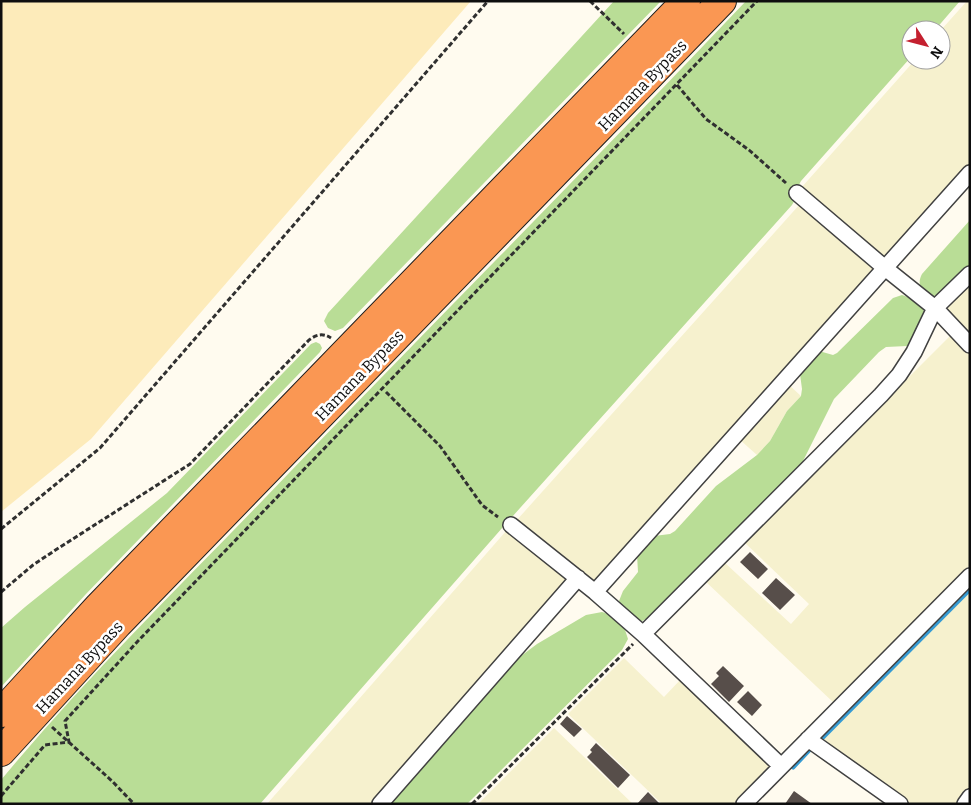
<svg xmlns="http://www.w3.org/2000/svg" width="971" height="805" font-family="Bitter,serif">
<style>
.farmland{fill:#f6f1ce}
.forest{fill:#b9dd96}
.sand{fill:#fdebba}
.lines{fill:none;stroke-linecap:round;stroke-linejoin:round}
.stream{stroke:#369bd3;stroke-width:5}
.building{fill:#574e4a}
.minor-casing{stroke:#414141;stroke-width:18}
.motorway-casing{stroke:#1f1f1f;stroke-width:30}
.path{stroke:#303030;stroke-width:3;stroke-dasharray:5 2.5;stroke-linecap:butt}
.minor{stroke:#fff;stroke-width:15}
.motorway{stroke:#fa9753;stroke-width:28}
.labels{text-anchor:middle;stroke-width:5;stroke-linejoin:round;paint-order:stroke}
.street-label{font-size:16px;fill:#0e0e0e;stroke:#fff}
</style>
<rect width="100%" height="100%" fill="#fffbef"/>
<path class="farmland" d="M967 1H970V165L885 260 801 188 915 60H941V30Z
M800 204 876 270 595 584 516 521Z
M970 283V336L944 308Z
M951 335 970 355V565L834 703 705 581 724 562 791 624 809 604 744 542Z
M788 384 801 396 787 411 770 441 757 455 739 439Z
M507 530 570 580 374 804H267Z
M970 591V790L960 804H909L821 741Z
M624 658 664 697 681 679 771 766 733 804H662L568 714Z
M554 728 633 804H478Z"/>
<path class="forest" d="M614 1H661L343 328 335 331 328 328 324 321 328 313Z
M746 1H960L935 30H911V57L801 181C796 189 797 198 792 205L503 527 260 804H1V780C83 681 175 591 264 499 424 332 587 169 746 1Z
M970 220V265C962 272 944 294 934 296 930 296 926 293 924 291 918 286 919 280 922 274Z
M902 295C912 298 918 302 924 311 923 324 916 337 907 346L886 347 879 352 834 399 802 463 787 480 653 615 642 621C630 618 624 613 619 601L623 591 638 572 637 555 654 536 670 534 675 531 716 486 757 455 770 441 787 411 801 396 802 389 800 374 819 351 833 355 837 353 893 298Z
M316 342 320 344 322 348 320 352 86 594 1 687V628L25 607 167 493 311 344Z
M602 612C619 618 623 621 628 639L622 650 467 804H387L517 659 537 644 586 615Z"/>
<path class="sand" d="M1 1H471L91 439 1 512Z"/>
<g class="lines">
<path class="stream" d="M822 738 970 589
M793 767 809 750"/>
</g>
<path class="building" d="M750 552 768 569 758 579 740 562Z
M776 578 795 595 780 610 762 593Z
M723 666 744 686 729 702 711 684 719 676 716 673Z
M748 691 762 705 752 716 737 702Z
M567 716 582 729 574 737 560 724Z
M596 743 630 775 618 788 587 757 592 752 590 750Z
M794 791 812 804H785Z
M648 792 660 804H637Z"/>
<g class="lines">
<g class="minor-casing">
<path id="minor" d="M797 193 885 268 935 308 970 345
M511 525 595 592 643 634 781 766
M595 592 970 173
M643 634 881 395 899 375 914 352 935 308 970 274
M808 739 900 804
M380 804 578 578
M744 804 970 576
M965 804 970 797"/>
</g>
<g class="motorway-casing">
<path id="motorway" d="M1 713 99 606 686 1
M1 752 118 624 722 1"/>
</g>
<path class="path" d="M590 1 624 34
M677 85 706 119 749 150 786 183
M386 392 440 446 482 505 498 517
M1 529 100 448 488 1
M1 592 33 565 54 551 190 464 309 340C317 334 323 333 331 338
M52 727 112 781 134 804
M1 796 45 745 69 742 65 721 138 641 757 1
M472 804 633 644"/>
<use href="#minor" class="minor"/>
<use href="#motorway" class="motorway"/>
</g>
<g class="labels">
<g class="street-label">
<text transform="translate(642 85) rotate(-46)" y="6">Hamana Bypass</text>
<text transform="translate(359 375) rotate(-46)" y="6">Hamana Bypass</text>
<text transform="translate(79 667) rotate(-47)" y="6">Hamana Bypass</text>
</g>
</g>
<rect width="971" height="805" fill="none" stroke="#0e0e0e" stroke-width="5"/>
<g transform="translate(926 45) rotate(126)"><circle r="24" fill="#ffffff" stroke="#9f9f9f"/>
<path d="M0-4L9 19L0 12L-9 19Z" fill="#c4202f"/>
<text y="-8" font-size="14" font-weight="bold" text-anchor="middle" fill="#0e0e0e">N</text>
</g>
</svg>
